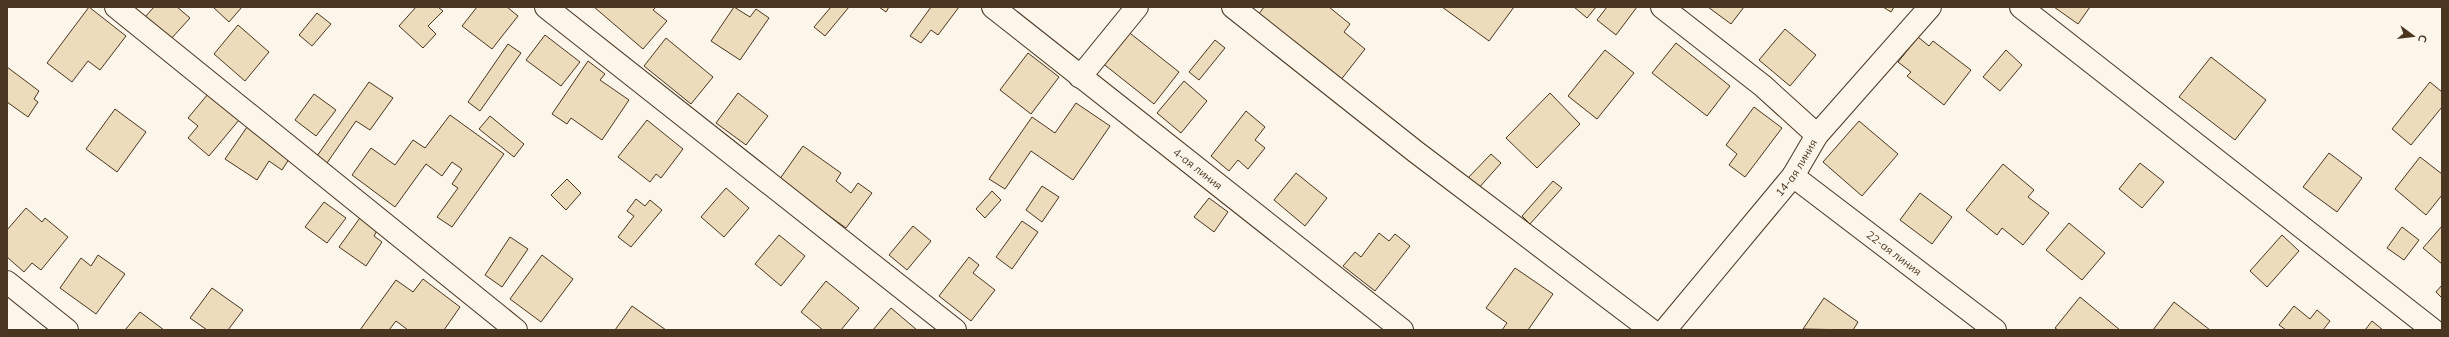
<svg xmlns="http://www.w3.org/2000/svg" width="2449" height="337" font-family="Mulish,sans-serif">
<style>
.building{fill:#ecdcbc;stroke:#4a3520}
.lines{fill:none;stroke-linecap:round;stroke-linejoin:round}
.street-casing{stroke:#4a3520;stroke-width:24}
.street{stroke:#fbf6e9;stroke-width:22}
.labels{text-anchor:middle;stroke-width:3;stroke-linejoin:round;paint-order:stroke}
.street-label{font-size:11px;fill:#4a3520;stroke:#fbf6e9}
</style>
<rect width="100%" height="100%" fill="#fbf6e9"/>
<path class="building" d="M89 7 126 36 100 70 88 61 72 82 47 63Z
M154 7H177L190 18 170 40 145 17Z
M213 7H242L229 22Z
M416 7H438L443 11 428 26 436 34 423 48 399 26Z
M477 7H507L518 16 492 49 462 26Z
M594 7H656L653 10 667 21 643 49Z
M734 7 750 17 756 9 769 18 740 60 711 41Z
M831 7H849L825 36 814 27Z
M879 7H889L886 12Z
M931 7H959L938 35 931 30 921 43 910 36Z
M1264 7H1329L1350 24 1344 32 1365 49 1340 81 1258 15Z
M1442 7H1514L1489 41Z
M1574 7H1596L1587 18Z
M1607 7H1637L1616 35 1597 20Z
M1708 7H1744L1731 24Z
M1883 7H1894L1891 12Z
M2054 7H2090L2078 24Z
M317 13 331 24 312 46 299 35Z
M238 25 269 52 245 81 214 54Z
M1785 29 1816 55 1790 86 1759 60Z
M1126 30 1179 72 1154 104 1101 62Z
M545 35 580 62 561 86 526 60Z
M1918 37 1929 46 1933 41 1971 70 1944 105 1907 76 1911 72 1898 62Z
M666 38 713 77 691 104 644 66Z
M1215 40 1225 48 1199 80 1189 72Z
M1676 43 1730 86 1707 116 1652 73Z
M508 44 521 53 480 111 468 102Z
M1605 50 1634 73 1597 119 1568 96Z
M2006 50 2022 65 2000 91 1983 77Z
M1028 53 1059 77 1031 114 1000 90Z
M2211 57 2266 100 2235 140 2179 97Z
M588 61 605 74 600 80 629 100 602 140 571 118 567 124 552 114Z
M7 67 39 91 34 99 38 102 28 117 7 102Z
M1184 81 1207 101 1181 133 1157 113Z
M369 82 393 98 370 130 356 121 327 163 317 156Z
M2430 82 2442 92V107L2411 145 2392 129Z
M738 93 768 116 746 145 716 123Z
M1550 93 1580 124 1537 168 1506 138Z
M208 94 239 120 209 156 188 138 198 126 188 118Z
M314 94 336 110 316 136 295 120Z
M1076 103 1110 126 1073 180 1031 151 1005 189 989 179 1032 117 1055 133Z
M1754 107 1782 128 1745 177 1729 165 1737 154 1726 145Z
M115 109 146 132 117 172 86 149Z
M1246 111 1265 127 1255 140 1265 148 1248 169 1238 160 1229 171 1211 156Z
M450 115 504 154 452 227 437 217 458 188 452 184 462 169 452 162 442 176 426 164 395 207 352 175 371 148 395 165 413 140 425 148Z
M490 116 524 144 514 157 479 129Z
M647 120 683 149 661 178 656 174 650 182 618 157Z
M1859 121 1898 154 1862 196 1823 162Z
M247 127 291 156 282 170 269 161 257 180 225 159Z
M803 146 841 173 836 181 851 193 858 183 872 193 846 228 779 180Z
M2329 153 2362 178 2337 212 2303 187Z
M1491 154 1501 163 1477 190 1466 180Z
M2420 157 2442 174V195L2426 215 2395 189Z
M2140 163 2164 182 2142 208 2119 189Z
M2003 164 2034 190 2028 197 2049 213 2023 245 2002 228 1997 235 1966 210Z
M1296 173 1327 198 1305 226 1274 200Z
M567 179 581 193 566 210 551 195Z
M1553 181 1562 188 1530 224 1522 216Z
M1042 186 1059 197 1042 222 1026 210Z
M726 188 749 208 724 237 701 217Z
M992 191 1001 200 985 218 976 209Z
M1920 193 1952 217 1932 244 1900 220Z
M1209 198 1228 212 1214 232 1194 217Z
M636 199 645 206 650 200 662 210 631 247 618 237 634 216 627 211Z
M324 202 346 218 327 243 305 227Z
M26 208 42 222 45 218 68 237 41 270 32 263 24 272 7 257V230Z
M362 215 379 227 374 236 382 242 366 266 339 247Z
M1022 221 1038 232 1012 269 996 257Z
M2069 223 2105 253 2082 280 2046 250Z
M913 226 931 241 907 270 889 255Z
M2442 226V264L2423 248Z
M2402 227 2419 240 2404 260 2387 248Z
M1379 233 1389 241 1395 234 1410 246 1375 291 1343 266 1355 252 1361 257Z
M779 235 805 256 781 286 755 264Z
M2282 235 2299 251 2267 287 2250 271Z
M510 237 528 249 502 287 485 275Z
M98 255 125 274 96 314 60 288 81 258 91 266Z
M542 255 573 279 541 322 510 299Z
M969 257 979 265 973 273 995 290 971 321 939 296Z
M1515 268 1553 294 1528 330H1502L1507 323 1486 308Z
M423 279 460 307 444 330H408L396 321 389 330H360L396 280 413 292Z
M826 281 859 308 841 330H823L801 312Z
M2442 285V298L2436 292Z
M212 288 243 310 228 330H207L190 318Z
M2080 297 2120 330H2058L2055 328Z
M1824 298 1858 322 1853 330 1803 329Z
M2174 302 2210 330H2153Z
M632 306 666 330H615Z
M2294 306 2310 319 2317 310 2330 321 2323 330H2286L2279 325Z
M891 308 917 330H873Z
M140 312 164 330H125Z
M2372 321 2383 330H2365Z"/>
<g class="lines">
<g class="street-casing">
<g id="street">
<path d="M116 7 516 330"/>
<path d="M546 7 955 330"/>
<path id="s1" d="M993 7 1402 330"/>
<path d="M1233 7 1416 152 1651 330"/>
<path d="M1662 7 1763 86 1817 135"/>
<path d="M2021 7 2433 330"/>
<path d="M1080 77 1137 7"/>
<path id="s2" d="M1793 176 1995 330"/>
<path d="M7 282 67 330"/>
<path id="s3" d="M1665 330 1793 176 1817 135 1930 7"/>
</g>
</g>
<use href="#street" class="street"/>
</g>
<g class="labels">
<g class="street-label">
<text dy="4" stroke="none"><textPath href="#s3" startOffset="209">14-ая линия</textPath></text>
<text dy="4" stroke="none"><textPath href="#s1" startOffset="261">4-ая линия</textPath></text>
<text dy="4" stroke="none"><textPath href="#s2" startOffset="127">22-ая линия</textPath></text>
</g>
</g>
<rect width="2449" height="337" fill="none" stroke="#4a3520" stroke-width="16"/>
<g transform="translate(2413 36) rotate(105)" stroke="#fbf6e9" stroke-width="3" paint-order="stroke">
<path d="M0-3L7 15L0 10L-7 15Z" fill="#4a3520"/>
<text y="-6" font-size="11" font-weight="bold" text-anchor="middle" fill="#4a3520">С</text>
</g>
</svg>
